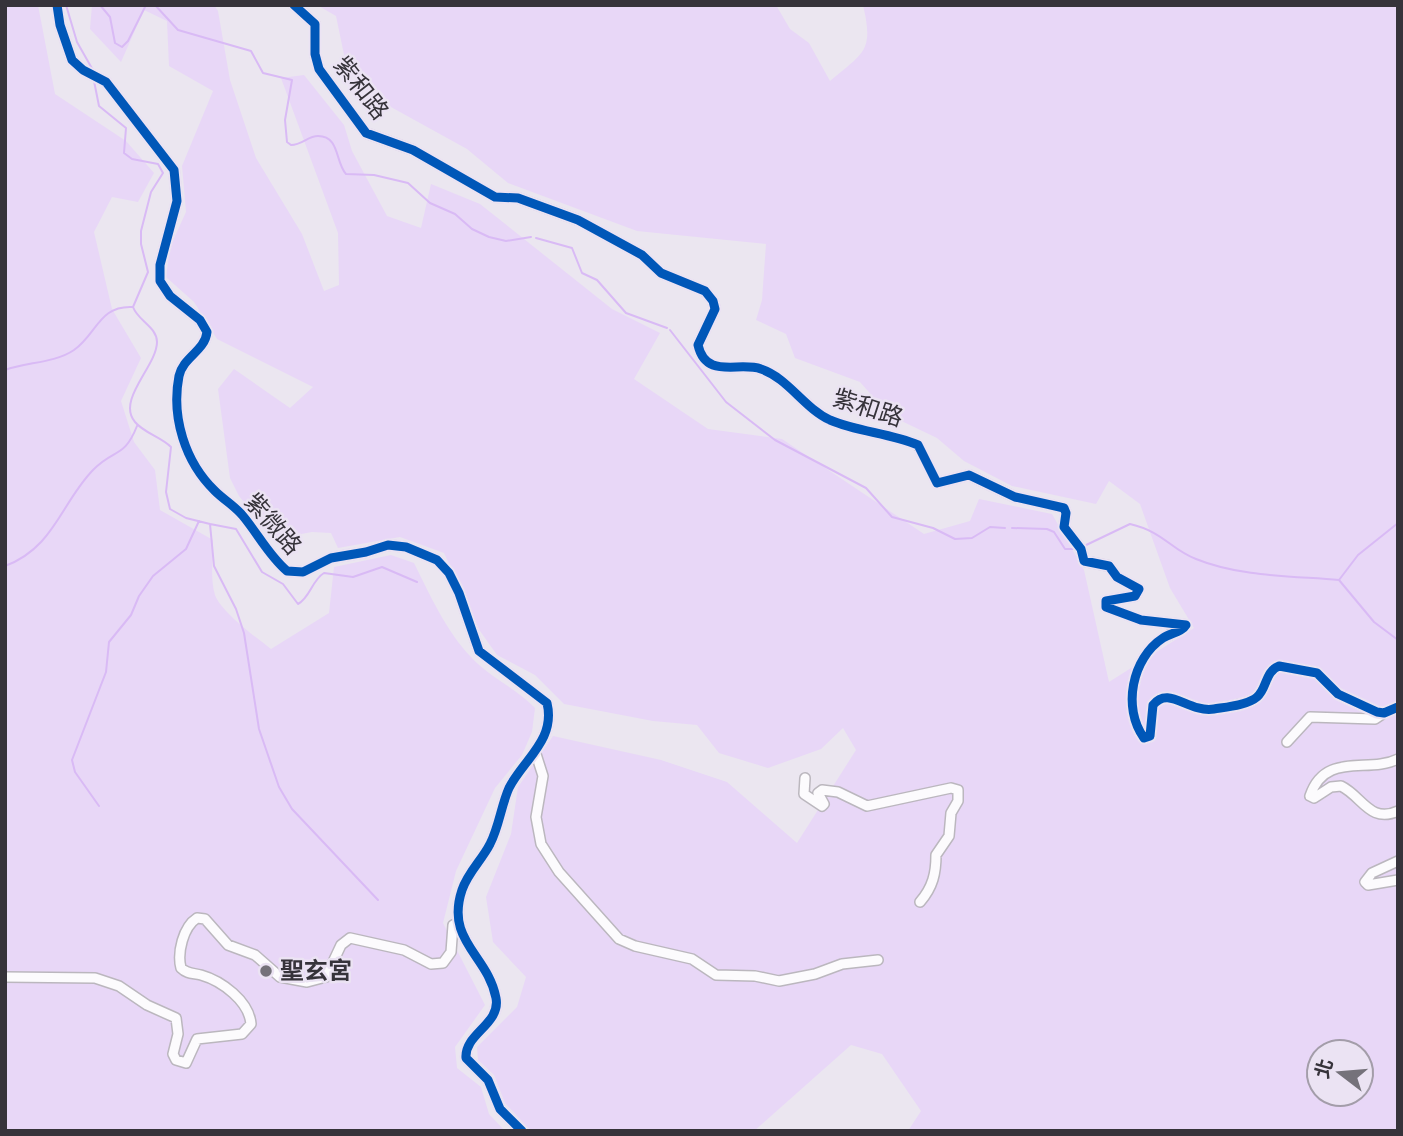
<svg xmlns="http://www.w3.org/2000/svg" width="1403" height="1136" font-family="'DM Sans','Noto Sans TC',sans-serif">
<style>
.green{fill:#e8d7f7;fill-rule:evenodd}
.lines{fill:none;stroke-linecap:round;stroke-linejoin:round}
.stream{stroke:#d9baf5;stroke-width:2}
.minor-casing{stroke:#bbb7be;stroke-width:12}
.minor{stroke:#fcfbfd;stroke-width:9}
.cycleway-casing{stroke:#ebe3f3;stroke-width:13}
.cycleway{stroke:#0057b8;stroke-width:9}
.poi-dot{fill:#75727a;stroke:#ebe3f3;stroke-width:2.5}
.labels{text-anchor:middle;stroke-width:5;stroke-linejoin:round;paint-order:stroke}
.street-label{font-size:24px;fill:#36333a;stroke:#ebe3f3}
.poi-label{font-size:24px;font-weight:bold;fill:#36333a;stroke:#ebe3f3;text-anchor:start}
</style>
<rect width="100%" height="100%" fill="#ebe6f0"/>
<path class="green" d="M5 5H38L55 94 126 141 154 173 138 202 112 197 94 232 112 309 141 358 121 401 134 442 155 470 160 510 213 540C213 558 210 578 215 595 221 612 257 638 271 649L329 613 334 567 391 555 414 563C430 595 446 631 471 657 489 677 516 688 535 708L532 732 522 755 495 788 456 871 443 923 485 1005 455 1047 457 1068 481 1087 489 1114 505 1131H5Z
M92 5H214L218 11 230 80 256 158 302 234 324 291 339 285 338 233 281 78 304 75 344 125 352 151 387 216 421 228 431 184 480 204 612 309 660 333 634 379 708 429 782 439 924 534 970 521 979 499 1052 514 1084 570 1109 682 1194 628 1170 588 1140 504 1109 481 1096 504 1012 486 964 461 937 438 889 415 860 382 795 358 786 334 756 320 762 300 766 244 637 231 508 183 467 149 371 96 347 69 336 16 317 5H776L790 29 809 43 830 81C864 52 874 52 863 5H1398V1131H908L921 1111 882 1054 851 1045 754 1131H531L505 1103 494 1075 478 1060 477 1047 517 1007 526 977 493 942 486 897 511 834 518 787 553 736 661 760 727 782 797 843 856 750 843 728 821 749 768 768 719 753 697 725 653 721 564 704 535 675 497 655 480 631 444 553 400 537 338 548 331 533 312 532 274 539 239 496 230 478 218 389 234 369 290 408 313 387 217 339 194 302 166 277 170 247 186 212 182 166 213 91 169 66 167 21 144 10 121 62 90 29ZM1319 1052H1361V1094H1319Z"/>
<g class="lines">
<path class="stream" d="M66 5 77 42 94 72
M100 5 110 17 115 43 122 47 128 41 146 5
M155 5 178 30 251 51 263 73 292 80 285 120 287 142 291 145C302 145 308 136 318 136 340 136 335 162 346 174L374 175 408 183 430 203 455 214 472 229 489 237 506 241 531 237
M94 81 99 106 126 128 124 153 132 159 158 164 163 173 151 192 141 231V244L148 272 133 307C138 321 157 327 157 342 157 366 116 400 135 422 144 433 161 437 171 447L166 492 170 509 186 518 210 524 214 566 236 609 244 633 259 729 279 787 292 809 378 900
M536 238 572 248 582 273 597 280 626 313 667 328
M670 330 726 402 775 440 866 488 892 517 933 528 955 539 972 538 990 527 1005 528
M5 370C27 362 55 363 74 350 97 334 99 305 133 307
M210 524 236 529 262 572 283 584 298 604C310 598 312 580 324 573L353 577 382 567 417 582
M1012 528 1047 529 1054 532 1065 549H1077
M1082 547 1130 524C1164 532 1170 549 1196 559 1240 577 1293 576 1339 580L1374 622 1398 640
M5 566C54 548 61 503 93 470 114 448 124 459 137 426
M1339 580 1358 555 1398 523
M99 806 75 772 72 760 106 672 109 642 131 615 139 596 153 576 186 549 199 521"/>
<g class="minor-casing">
<path id="minor" d="M57 5 60 25 72 60 83 70 106 82 174 170 177 201 160 265V281L170 296 200 320 207 332C205 351 183 357 179 376 171 417 185 462 215 491 224 500 235 506 243 516 258 534 269 556 287 571L303 572 331 558 366 552 388 545 406 547 437 560 449 573 459 593 479 651 547 703C556 740 523 760 509 788 501 806 499 827 490 844 482 860 468 872 462 890 445 941 488 955 496 998 501 1024 464 1034 466 1058L488 1080 500 1109 522 1131
M294 5 315 24V54L319 69 366 133 413 150 495 197 518 198 578 220 642 255 661 273 705 291 713 301 715 309 698 345C706 380 739 361 761 369 788 378 804 408 830 420 858 432 890 433 918 445L937 483 969 475 1015 497 1064 508 1066 513 1064 527 1081 549 1084 561 1109 566 1117 577 1139 589 1135 596 1106 601V607L1141 620 1186 625C1182 632 1171 633 1163 638 1132 658 1122 708 1144 738L1150 736 1153 705C1169 685 1188 713 1214 709 1226 707 1248 705 1257 697 1267 689 1265 671 1279 666L1317 673 1338 694 1377 712 1384 713 1398 707
M1287 742 1310 717 1375 719 1384 713
M536 754 543 776 536 817 541 844 559 872 619 939 635 946 692 959 716 975 755 976 779 981 815 974 842 964 878 960
M1398 759C1368 774 1325 751 1310 796L1314 798 1331 787 1341 786C1362 796 1370 824 1398 811
M805 778 804 794 822 806 824 804 818 793 822 790 838 792 867 806 951 788 958 790V801L951 813 949 836 936 855C936 873 933 887 920 902
M1398 861 1372 873 1365 882 1368 885 1398 880
M5 977 95 978 119 986 147 1005 176 1018 178 1034 173 1054 176 1060 186 1063 197 1039 242 1034 251 1024C249 1001 222 981 201 975 193 973 187 974 181 968 177 953 183 927 197 918L205 919 228 945 255 955 280 977 307 982 326 977 341 945 350 938 404 950 431 964 443 963 451 952 453 925 459 922"/>
</g>
<use href="#minor" class="minor"/>
<g class="cycleway-casing">
<path id="cycleway" d="M57 5 60 25 72 60 83 70 106 82 174 170 177 201 160 265V281L170 296 200 320 207 332C205 351 183 357 179 376 171 417 185 462 215 491 224 500 235 506 243 516 258 534 269 556 287 571L303 572 331 558 366 552 388 545 406 547 437 560 449 573 459 593 479 651 547 703C556 740 523 760 509 788 501 806 499 827 490 844 482 860 468 872 462 890 445 941 488 955 496 998 501 1024 464 1034 466 1058L488 1080 500 1109 522 1131
M294 5 315 24V54L319 69 366 133 413 150 495 197 518 198 578 220 642 255 661 273 705 291 713 301 715 309 698 345C706 380 739 361 761 369 788 378 804 408 830 420 858 432 890 433 918 445L937 483 969 475 1015 497 1064 508 1066 513 1064 527 1081 549 1084 561 1109 566 1117 577 1139 589 1135 596 1106 601V607L1141 620 1186 625C1182 632 1171 633 1163 638 1132 658 1122 708 1144 738L1150 736 1153 705C1169 685 1188 713 1214 709 1226 707 1248 705 1257 697 1267 689 1265 671 1279 666L1317 673 1338 694 1377 712 1384 713 1398 707"/>
</g>
<use href="#cycleway" class="cycleway"/>
</g>
<circle class="poi-dot" cx="266" cy="971" r="7"/>
<g class="labels">
<g class="street-label">
<text transform="translate(361 88) rotate(52)" y="8">紫和路</text>
<text transform="translate(868 408) rotate(18)" y="8">紫和路</text>
<text transform="translate(273 524) rotate(49)" y="8">紫微路</text>
</g>
<g class="poi-label">
<text x="280" y="979">聖玄宮</text>
</g>
</g>
<rect width="1403" height="1136" fill="none" stroke="#36333a" stroke-width="14"/>
<g transform="translate(1340 1073) rotate(286)"><circle r="33" fill="#ebe3f3" stroke="#a39da9" stroke-width="2"/>
<path d="M0-5L12 26L0 18L-12 26Z" fill="#75727a"/>
<text y="-10" font-size="19" font-weight="bold" text-anchor="middle" fill="#36333a">北</text>
</g>
</svg>
